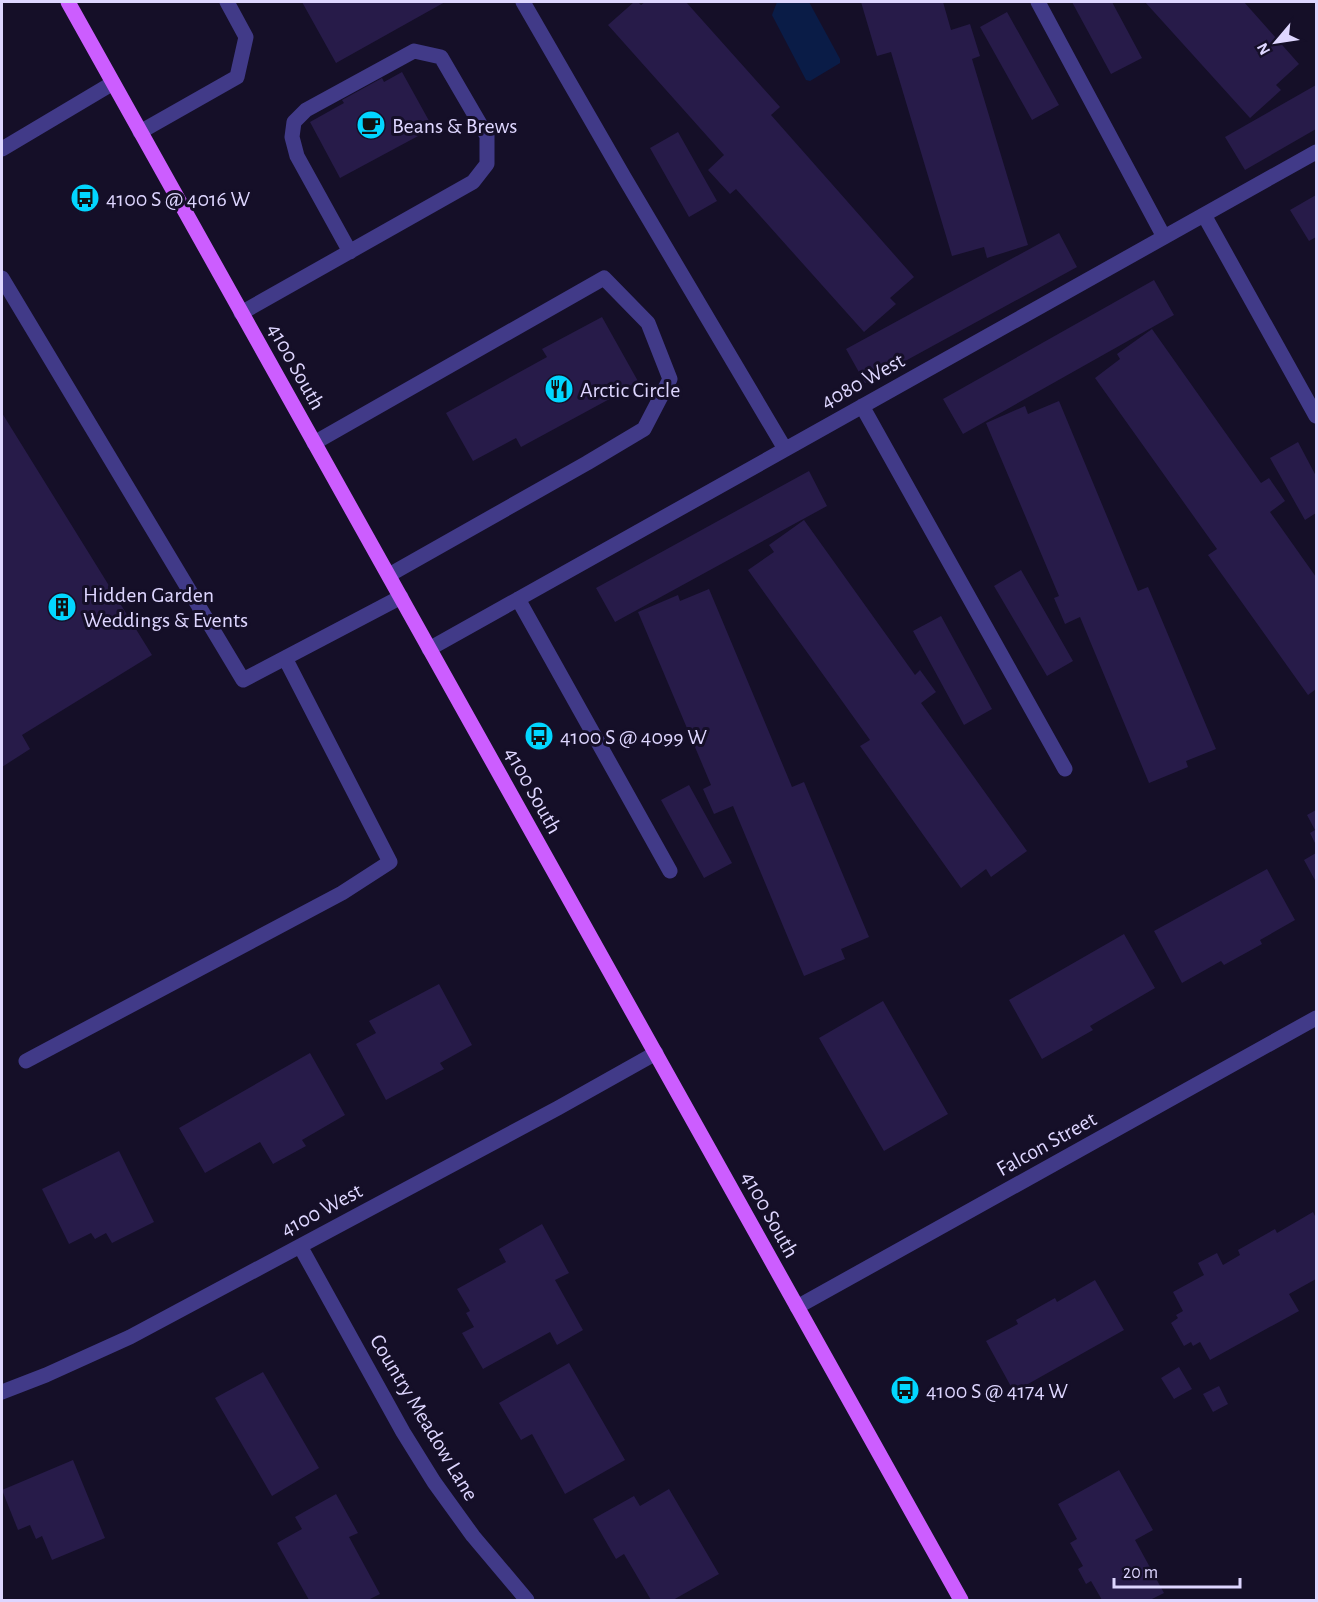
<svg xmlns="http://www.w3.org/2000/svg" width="1318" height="1602" font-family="'Alegreya Sans',sans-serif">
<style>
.water{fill:#0a1c47}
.building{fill:#271b49}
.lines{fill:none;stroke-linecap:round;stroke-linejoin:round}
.minor{stroke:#413a88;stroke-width:15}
.major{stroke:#cc5dff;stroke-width:15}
.labels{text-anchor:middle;stroke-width:6;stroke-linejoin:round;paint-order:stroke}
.poi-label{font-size:22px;fill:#ded6ff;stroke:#150f28;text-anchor:start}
.street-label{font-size:22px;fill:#ded6ff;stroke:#150f28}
</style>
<rect width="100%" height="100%" fill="#150f28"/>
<path class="water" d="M777 2H809L840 59V63L810 81 806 80 772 15Z"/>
<path class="building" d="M302 2H445L336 63Z
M634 2H638L641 5 645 2H686L780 107 771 115 914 277 890 298 896 304 864 332 736 189 730 194 708 170 724 155 608 25Z
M861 2H943L951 30 970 24 980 56 972 59 1028 245 987 258 984 247 952 256 891 52 877 56Z
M1072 2H1112L1142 58 1111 74Z
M1145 2H1244L1299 64 1276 85 1281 90 1250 118Z
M1007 12 1059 105 1032 120 980 27Z
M402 72 433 128 340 178 310 122 344 103 342 100 382 78 384 82Z
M1316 85V129L1245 170 1225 137Z
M678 132 717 201 689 217 650 148Z
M1316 195V237L1309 241 1290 210Z
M1059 233 1077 267 865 383 846 349Z
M1154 280 1174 315 963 434 943 399Z
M602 317 639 383 521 447 516 438 473 461 446 413 547 357 542 349Z
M1152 329 1261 483 1269 478 1285 501 1270 512 1316 577V689L1308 695 1208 555 1217 549 1095 378 1120 359 1117 354Z
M1059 401 1138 591 1148 587 1216 749 1186 761 1188 767 1149 783 1080 617 1065 624 1054 598 1059 596 986 423 1025 406 1028 414Z
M2 413 152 655 22 735 30 749 2 767Z
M1298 442 1316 476V513L1305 520 1270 458Z
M809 471 827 506 615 622 596 588Z
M804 520 915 675 920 670 936 692 921 703 1027 851 991 877 986 869 961 888 860 746 870 740 748 570 774 552 769 545Z
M1021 570 1073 661 1047 676 994 586Z
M709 589 792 787 804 782 869 937 841 949 845 959 804 976 733 806 714 814 703 789 711 785 638 612 678 595 680 601Z
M941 616 992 709 964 725 913 631Z
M689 785 732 863 704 878 661 800Z
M1316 810V845L1310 833 1315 830 1307 815Z
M1316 853V882L1304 860Z
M1267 869 1295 920 1260 940 1262 944 1224 965 1221 961 1182 983 1154 931Z
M1124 934 1155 988 1090 1026 1093 1030 1042 1059 1009 1000Z
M439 984 472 1045 440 1063 444 1069 386 1100 356 1044 376 1033 369 1021Z
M883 1001 948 1114 884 1151 819 1038Z
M310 1053 345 1115 302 1140 306 1146 273 1164 260 1142 205 1173 179 1128Z
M119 1151 154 1222 112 1243 106 1233 95 1239 91 1233 69 1244 42 1189Z
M1313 1212 1316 1218V1279L1289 1294 1299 1311 1210 1360 1200 1342 1193 1346 1191 1342 1184 1346 1171 1323 1178 1318 1176 1315 1183 1311 1173 1292 1204 1275 1198 1263 1217 1253 1223 1265 1240 1255 1238 1250 1275 1229 1277 1233Z
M542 1224 569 1273 555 1280 583 1330 557 1345 550 1332 483 1369 462 1333 474 1327 466 1313 470 1311 457 1289 506 1262 499 1249Z
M1095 1280 1124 1330 1014 1392 986 1341 1018 1324 1016 1320 1055 1298 1057 1302Z
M569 1363 625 1460 565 1494 532 1434 521 1440 499 1403Z
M1179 1367 1192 1389 1174 1399 1161 1378Z
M263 1372 319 1468 272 1496 215 1398Z
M1219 1386 1228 1404 1213 1412 1203 1394Z
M73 1460 105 1538 52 1560 42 1536 36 1539 30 1525 18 1530 2 1490Z
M1119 1470 1153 1530 1135 1540 1164 1593 1150 1600H1102L1091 1581 1086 1584 1078 1569 1083 1566 1070 1543 1077 1539 1058 1504Z
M669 1489 719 1574 673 1600H651L624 1554 616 1559 593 1519 634 1496 640 1506Z
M336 1494 358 1533 349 1537 380 1594 368 1600H309L277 1543 302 1529 295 1517Z"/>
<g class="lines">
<path class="minor" d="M523 2 624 177 785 449
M1038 2 1164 237
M140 132 237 77 246 37 227 2
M2 149 113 83
M1204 215 1316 416
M2 278 243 680 401 597
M241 313 473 182 487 164V136L441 57 414 51 306 110 294 122 292 137 297 156 350 252
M862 406 1065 769
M314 443 604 278 648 323 670 379 644 429 587 463 389 575
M518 599 670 871
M429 649 1316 152
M26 1061 342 893 390 862 285 658
M300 1246 403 1432 434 1482 473 1536 527 1600
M797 1307 1316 1018
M2 1392 46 1375 130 1337 558 1108 656 1053"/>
<path class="major" d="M68 2 961 1600"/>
</g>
<defs>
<g id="cafe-disc" transform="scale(1.5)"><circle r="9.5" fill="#02d6ff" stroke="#150f28"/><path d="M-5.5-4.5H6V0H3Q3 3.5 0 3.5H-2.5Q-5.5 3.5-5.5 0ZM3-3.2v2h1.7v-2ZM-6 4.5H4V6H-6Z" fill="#111"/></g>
<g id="bus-disc" transform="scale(1.5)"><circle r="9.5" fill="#02d6ff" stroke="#150f28"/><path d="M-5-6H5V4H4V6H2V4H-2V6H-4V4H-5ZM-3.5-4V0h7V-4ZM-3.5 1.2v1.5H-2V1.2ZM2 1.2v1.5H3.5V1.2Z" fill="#111"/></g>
<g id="restaurant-disc" transform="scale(1.5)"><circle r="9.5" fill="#02d6ff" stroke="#150f28"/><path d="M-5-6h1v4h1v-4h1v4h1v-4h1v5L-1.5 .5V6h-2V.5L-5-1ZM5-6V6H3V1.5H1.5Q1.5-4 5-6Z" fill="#111"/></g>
<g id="building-disc" transform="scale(1.5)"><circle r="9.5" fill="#02d6ff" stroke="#150f28"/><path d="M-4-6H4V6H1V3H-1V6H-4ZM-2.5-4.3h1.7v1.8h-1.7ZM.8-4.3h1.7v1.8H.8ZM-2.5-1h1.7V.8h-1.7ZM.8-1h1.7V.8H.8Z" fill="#111"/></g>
</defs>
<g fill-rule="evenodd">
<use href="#cafe-disc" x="371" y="125"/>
<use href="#bus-disc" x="85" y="198"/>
<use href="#restaurant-disc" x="559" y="389"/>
<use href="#building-disc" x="62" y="607"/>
<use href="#bus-disc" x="539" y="736"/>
<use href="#bus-disc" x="905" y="1390"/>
</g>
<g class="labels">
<g class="poi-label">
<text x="392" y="133">Beans &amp; Brews</text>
<text x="106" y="206">4100 S @ 4016 W</text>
<text x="580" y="397">Arctic Circle</text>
<text x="83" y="602">Hidden Garden<tspan x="83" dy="25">Weddings &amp; Events</tspan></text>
<text x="560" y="744">4100 S @ 4099 W</text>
<text x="926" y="1398">4100 S @ 4174 W</text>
</g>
<g class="street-label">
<text transform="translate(297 366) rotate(61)" y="8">4100 South</text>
<text transform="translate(862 380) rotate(-29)" y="8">4080 West</text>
<text transform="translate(534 790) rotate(61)" y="8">4100 South</text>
<text transform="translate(1046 1143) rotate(-29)" y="8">Falcon Street</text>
<text transform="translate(321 1209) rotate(-28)" y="8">4100 West</text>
<text transform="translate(771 1214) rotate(61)" y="8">4100 South</text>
<text transform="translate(425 1417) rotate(59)" y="8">Country Meadow Lane</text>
</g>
</g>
<rect width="1318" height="1602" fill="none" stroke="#ded6ff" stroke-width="6"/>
<g transform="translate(1276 42) rotate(241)" stroke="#150f28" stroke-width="4.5" paint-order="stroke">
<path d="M0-4.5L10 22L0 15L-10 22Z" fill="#ded6ff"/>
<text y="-9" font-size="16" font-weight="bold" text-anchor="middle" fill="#ded6ff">N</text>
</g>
<path d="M1114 1578v9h126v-9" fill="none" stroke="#ded6ff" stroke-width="3"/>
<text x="1123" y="1578" font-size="18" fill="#ded6ff" stroke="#150f28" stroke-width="4.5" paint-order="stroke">20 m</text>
</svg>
